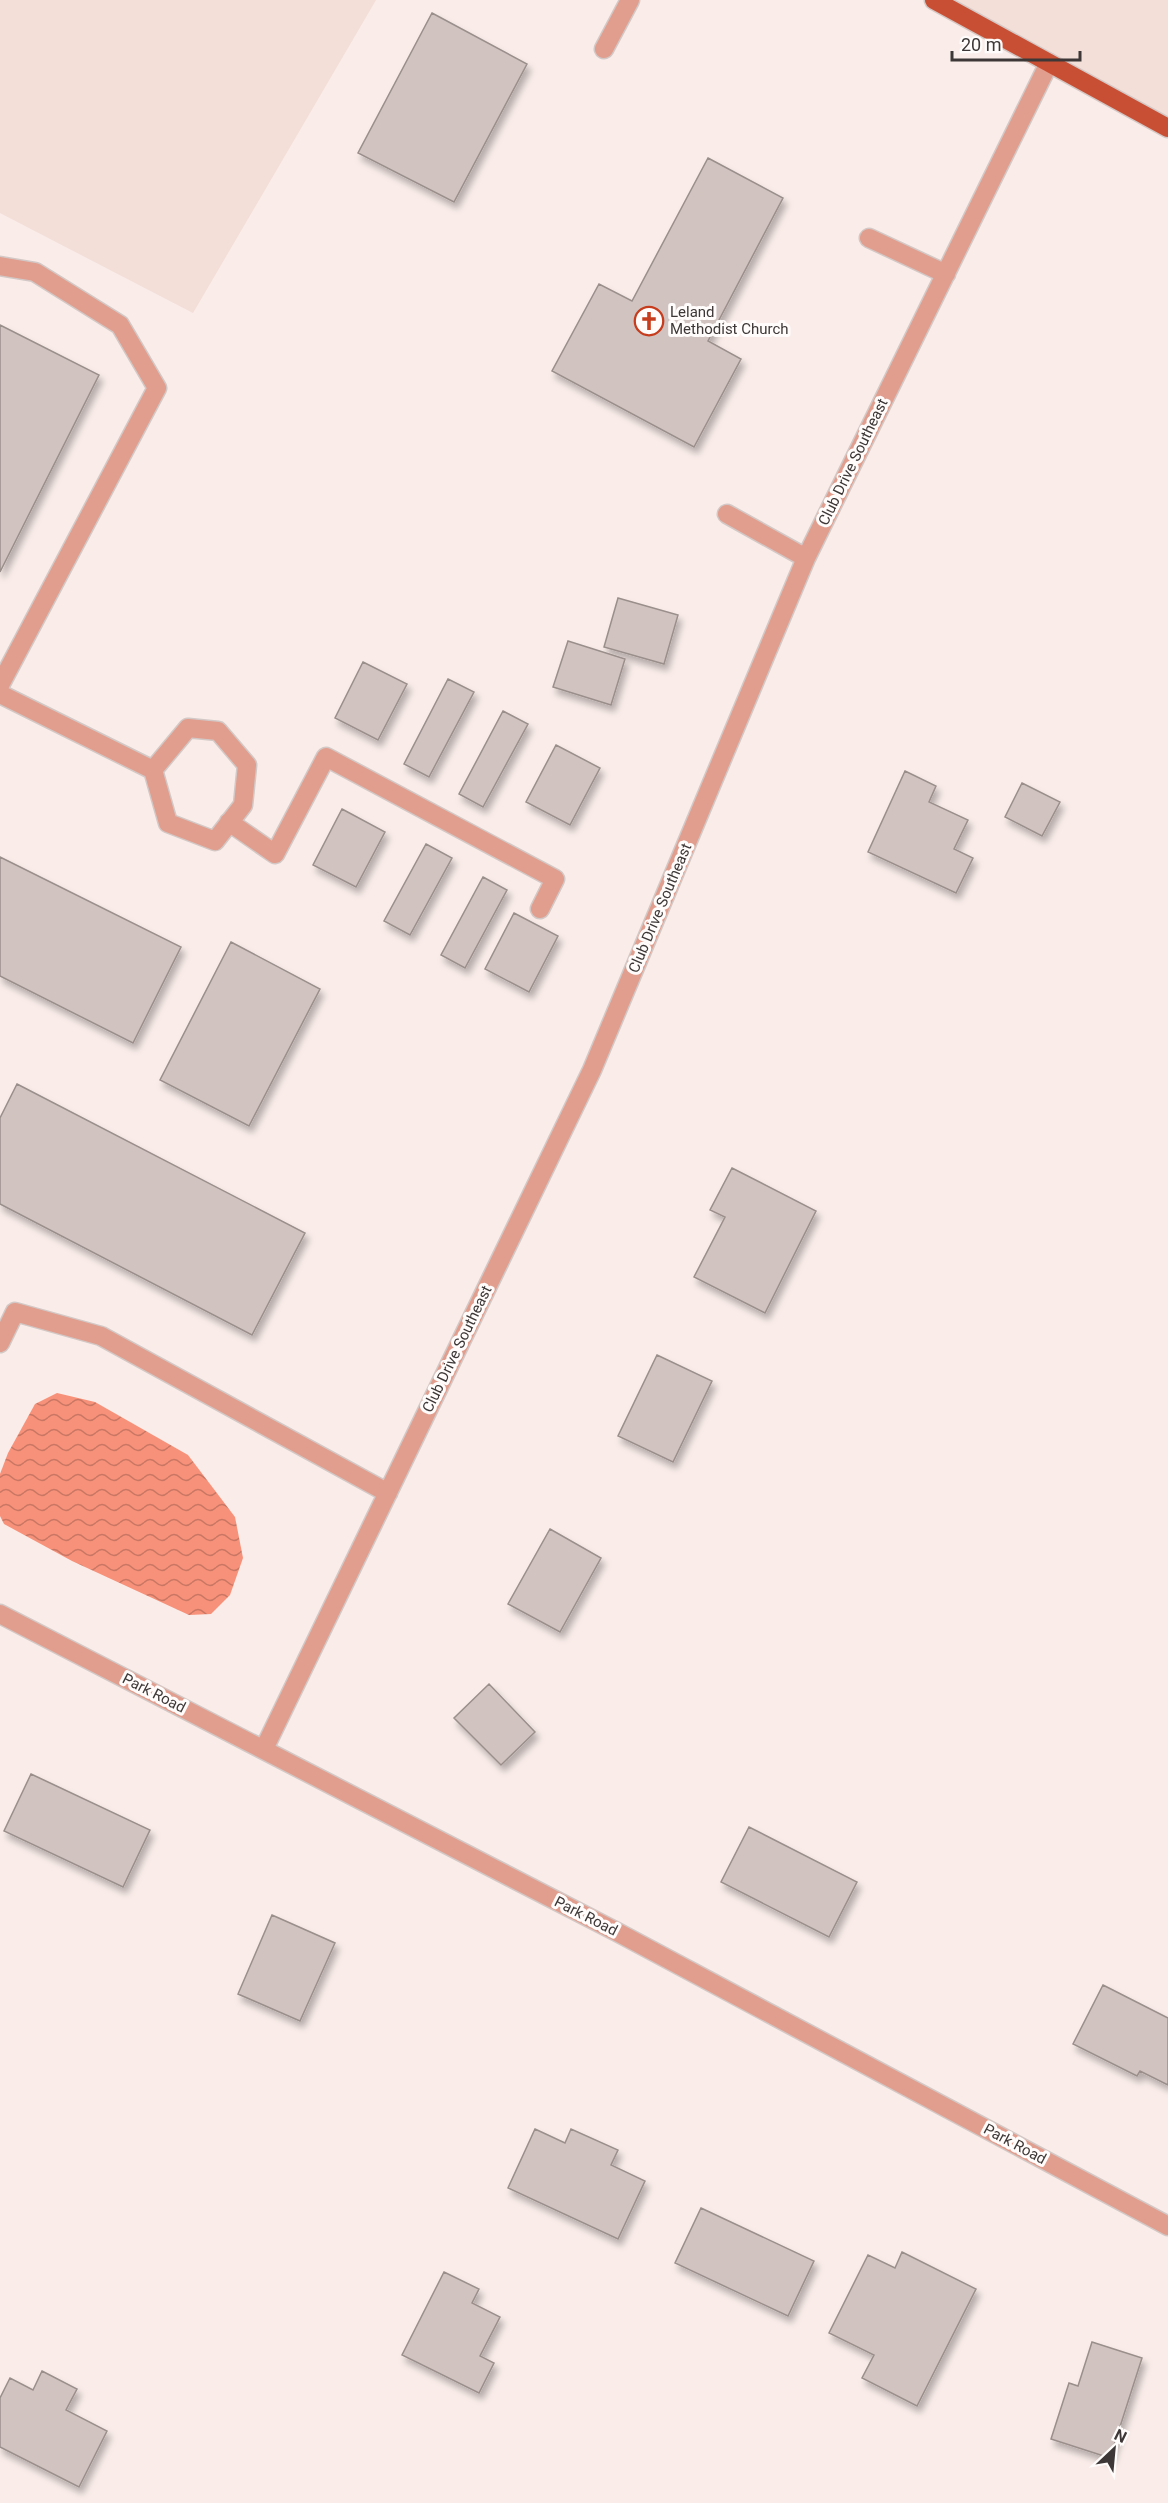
<svg xmlns="http://www.w3.org/2000/svg" width="1168" height="2503" font-family="Roboto,sans-serif">
<style>
.built{fill:#f3ded8}
.water{fill:url(#water-waves)}
.building{fill:#d0c3c0;stroke:#9b8f8c;stroke-width:1.5;filter:url(#shadow)}
.lines{fill:none;stroke-linecap:round;stroke-linejoin:round}
.minor-casing{stroke:#d3c8c5;stroke-width:21}
.major-casing{stroke:#d3c8c5;stroke-width:21}
.minor{stroke:#e19d8d;stroke-width:18}
.major{stroke:#c94f34;stroke-width:18}
.labels{text-anchor:middle;stroke-width:6;stroke-linejoin:round;paint-order:stroke}
.poi-label{font-size:15px;fill:#3d3837;stroke:#fffcfb;text-anchor:start}
.street-label{font-size:15px;fill:#3d3837;stroke:#fffcfb}
</style>
<defs>
<pattern id="water-waves" width="16" height="10" patternUnits="userSpaceOnUse" patternTransform="scale(1.5)"><rect width="16" height="10" fill="#f79179"/><path d="M0 5q4-4 8 0t8 0" fill="none" stroke="#c97764"/></pattern>
<filter id="shadow"><feDropShadow dx="3.5" dy="6" stdDeviation="3" flood-color="#0004"/></filter>
</defs>
<rect width="100%" height="100%" fill="#f9ece9"/>
<path class="built" d="M0 0H376L193 313 0 213Z
M934 0H1168V120Z"/>
<path class="water" d="M57 1393 95 1402 188 1455 235 1517 243 1558 230 1595 211 1614 189 1615 72 1561 4 1524 0 1516V1474L8 1453 35 1404Z"/>
<path class="building" d="M432 13 527 64 454 202 358 153Z
M708 158 783 198 708 341 741 359 694 447 552 371 599 284 632 301Z
M0 325 99 375 0 572Z
M618 598 678 615 664 664 604 647Z
M568 641 625 659 611 705 553 687Z
M363 662 407 684 378 740 335 718Z
M448 679 474 692 429 777 404 764Z
M503 711 528 724 483 807 459 794Z
M556 745 600 768 570 825 526 802Z
M905 771 936 786 929 802 968 820 954 849 973 858 956 893 868 852Z
M1022 783 1060 802 1042 836 1005 817Z
M342 809 385 832 356 887 313 865Z
M426 844 452 858 410 935 384 921Z
M0 857 181 947 133 1043 0 976Z
M483 877 507 890 465 968 441 955Z
M514 913 558 936 529 992 485 969Z
M231 942 320 989 249 1126 160 1080Z
M17 1084 305 1233 252 1335 0 1204V1118Z
M732 1168 816 1211 765 1313 694 1277 725 1217 710 1210Z
M657 1355 712 1381 673 1462 618 1436Z
M550 1529 601 1558 560 1632 508 1604Z
M489 1684 535 1732 501 1765 454 1718Z
M31 1774 150 1830 123 1887 4 1831Z
M749 1827 857 1882 829 1937 721 1882Z
M272 1915 335 1943 300 2021 238 1994Z
M1103 1985 1168 2018V2085L1140 2071 1137 2076 1073 2044Z
M535 2129 565 2143 571 2129 618 2150 611 2165 645 2181 618 2239 508 2188Z
M701 2208 814 2261 788 2316 675 2263Z
M902 2252 976 2289 917 2406 862 2378 874 2355 829 2333 868 2255 895 2268Z
M444 2272 479 2289 472 2303 500 2317 480 2356 494 2363 479 2393 402 2355Z
M1092 2342 1142 2358 1110 2458 1051 2439 1069 2383 1078 2386Z
M42 2371 77 2389 66 2410 107 2431 79 2487 0 2447V2398L10 2378 33 2390Z"/>
<g class="lines">
<g class="minor-casing">
<path id="minor" d="M604 49 630 0
M869 238 946 274
M0 266 35 272 120 325 157 388 0 685
M727 514 806 558
M0 694 153 770 168 823 215 841 243 805 247 765 218 731 188 728 153 770
M229 822 275 854 326 757 555 879 540 909
M0 1343 15 1312 101 1336 388 1493
M0 1614 617 1932 1168 2226
M264 1749 592 1070 806 558 1049 63"/>
</g>
<g class="major-casing">
<path id="major" d="M934 0 1168 128"/>
</g>
<use href="#minor" class="minor"/>
<use href="#major" class="major"/>
</g>
<defs>
<g id="church-ring" transform="scale(1.5)"><circle r="9.5" fill="#fffcfb" stroke="#c63c1c" stroke-width="1.5"/><path d="M-1.2-6h2.4v3.5h3.3v2.4h-3.3V6h-2.4V-.1h-3.3v-2.4h3.3Z" fill="#c63c1c"/></g>
</defs>
<g fill-rule="evenodd">
<use href="#church-ring" x="649" y="321"/>
</g>
<g class="labels">
<g class="poi-label">
<text x="670" y="317">Leland<tspan x="670" dy="17">Methodist Church</tspan></text>
</g>
<g class="street-label">
<text transform="translate(853 462) rotate(-64)" y="5">Club Drive Southeast</text>
<text transform="translate(660 908) rotate(-67)" y="5">Club Drive Southeast</text>
<text transform="translate(457 1349) rotate(-64)" y="5">Club Drive Southeast</text>
<text transform="translate(154 1693) rotate(27)" y="5">Park Road</text>
<text transform="translate(586 1916) rotate(27)" y="5">Park Road</text>
<text transform="translate(1015 2144) rotate(28)" y="5">Park Road</text>
</g>
</g>
<g transform="translate(1114 2449) rotate(26)" stroke="#fffcfb" stroke-width="4.5" paint-order="stroke">
<path d="M0-4.5L10 22L0 15L-10 22Z" fill="#3d3837"/>
<text y="-9" font-size="16" font-weight="bold" text-anchor="middle" fill="#3d3837">N</text>
</g>
<path d="M952 51v9h128v-9" fill="none" stroke="#3d3837" stroke-width="3"/>
<text x="961" y="51" font-size="18" fill="#3d3837" stroke="#fffcfb" stroke-width="4.5" paint-order="stroke">20 m</text>
</svg>
